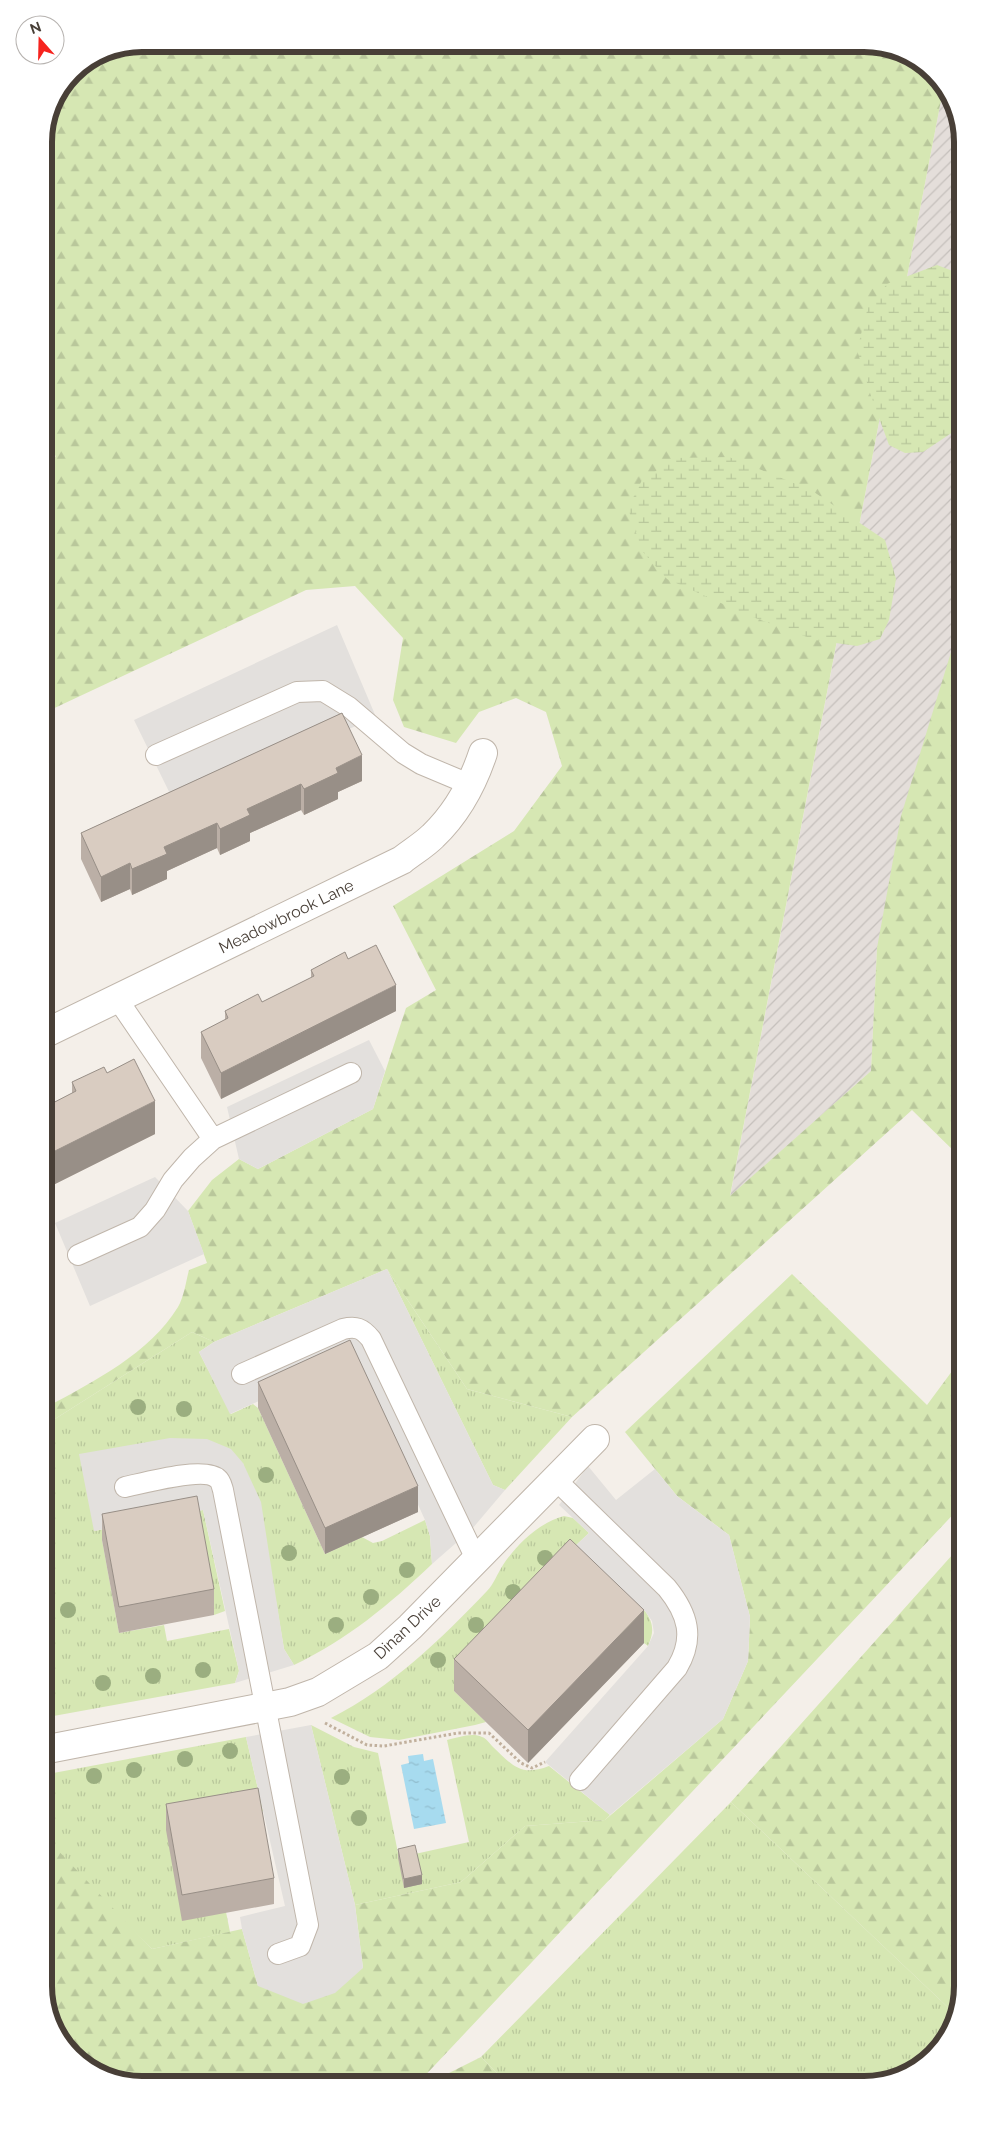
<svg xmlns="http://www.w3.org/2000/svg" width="1007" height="2129" font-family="Raleway,sans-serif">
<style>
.industrial{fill:url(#industrial-furrows)}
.grass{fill:url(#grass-tufts)}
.forest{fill:url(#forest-firs)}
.wetland{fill:url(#wetland-marsh)}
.parking{fill:#e3e0dd}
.water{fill:url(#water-ripples)}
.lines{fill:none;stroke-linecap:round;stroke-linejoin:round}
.lane-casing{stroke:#c0b6ab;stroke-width:22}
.street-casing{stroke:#c0b6ab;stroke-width:30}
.path{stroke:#c1b09d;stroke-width:3;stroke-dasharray:2.5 2.5;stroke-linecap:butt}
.lane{stroke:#fff;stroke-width:20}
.street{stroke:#fff;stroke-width:28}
.tree{fill:#9bae80}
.wall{fill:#bbafa6}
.shaded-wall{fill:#988f87}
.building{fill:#d9ccc1;stroke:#988f87}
.labels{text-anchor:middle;stroke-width:4;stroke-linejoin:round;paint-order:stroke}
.street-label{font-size:16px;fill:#483f37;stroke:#fff}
.rim{fill:none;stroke:#483f37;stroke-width:6}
</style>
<defs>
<pattern id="industrial-furrows" width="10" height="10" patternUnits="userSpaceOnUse" patternTransform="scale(1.25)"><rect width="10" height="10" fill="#e4deda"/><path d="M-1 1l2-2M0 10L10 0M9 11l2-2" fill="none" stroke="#c5c0bc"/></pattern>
<pattern id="grass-tufts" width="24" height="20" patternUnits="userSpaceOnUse" patternTransform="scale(1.25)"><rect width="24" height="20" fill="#d6e7b3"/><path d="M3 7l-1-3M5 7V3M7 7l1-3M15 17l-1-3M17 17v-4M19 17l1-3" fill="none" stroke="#b9c79b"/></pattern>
<pattern id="forest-firs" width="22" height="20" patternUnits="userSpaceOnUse" patternTransform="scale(1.25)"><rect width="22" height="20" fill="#d6e7b3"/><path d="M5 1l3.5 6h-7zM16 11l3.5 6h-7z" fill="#b9c79b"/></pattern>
<pattern id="wetland-marsh" width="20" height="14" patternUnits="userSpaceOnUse" patternTransform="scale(1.25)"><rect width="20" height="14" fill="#d6e7b3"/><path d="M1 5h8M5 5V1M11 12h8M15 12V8" fill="none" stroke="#b9c79b"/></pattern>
<pattern id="water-ripples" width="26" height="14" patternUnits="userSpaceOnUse" patternTransform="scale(1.25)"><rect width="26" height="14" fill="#a7dbef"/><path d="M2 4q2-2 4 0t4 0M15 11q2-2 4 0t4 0" fill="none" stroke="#91bdce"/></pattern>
</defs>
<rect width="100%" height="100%" fill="#f4efe9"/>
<path class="industrial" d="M943 90 958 111 960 866 877 948 871 1071 730 1197Z"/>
<path class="grass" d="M387 1269 467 1389 572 1417 505 1490 493 1485Z
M192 1332 214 1342 199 1352 231 1414 253 1404 258 1408 325 1554 362 1537 373 1543 382 1541 425 1520 430 1536 432 1564C390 1604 347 1640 294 1665L284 1649 276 1601 243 1463 94 1531 203 1510 225 1611 214 1615 196 1522 102 1540 119 1633 164 1625 167 1641 229 1629 239 1671 235 1683 48 1717 47 1424Z
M564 1516 573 1518 589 1533 572 1549 645 1611C654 1624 654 1632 648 1646L644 1643 454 1691 486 1722 475 1725 399 1740 370 1737 331 1718C392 1687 440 1640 487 1591 494 1584 497 1574 503 1565 516 1545 540 1522 564 1516Z
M311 1725 354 1747 378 1753 405 1888 415 1854 469 1842 447 1740C457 1738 472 1732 482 1737 486 1738 490 1744 493 1747 513 1766 521 1777 549 1766L610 1815 605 1820 525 1826 461 1882 355 1905Z
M246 1737 263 1811 258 1814 226 1912 230 1932 152 1949 49 1845 48 1774Z
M731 1802 955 2014 946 2042 896 2080 507 2083 481 2057Z"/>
<path class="forest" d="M143 44H871L925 64 943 90 730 1196 871 1071 877 948 901 816 959 626 961 1158 912 1110 572 1417 467 1389 387 1269 214 1342 192 1332 47 1424V1407C94 1381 149 1354 178 1307 184 1297 186 1281 189 1270L207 1263 188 1211 212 1180 239 1159 258 1169 373 1109 406 1008 436 990 393 906 514 831 562 766 546 712 516 698 479 712 456 743 404 727 393 700 403 638 355 586 306 590 46 712 45 468 56 456 45 449 44 137 54 99 73 73 105 51Z
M792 1274 927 1405 961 1359 962 1505 418 2083 136 2085 82 2065 49 2018V1841L152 1949 242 1929 258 1986 363 1968 355 1905 461 1882 525 1826 605 1820 723 1719 748 1661 750 1617 729 1535 677 1496 625 1432Z
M962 1544 963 1987 955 2014 731 1802Z
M481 2057 507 2083H429Z"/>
<path class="wetland" d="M937 265 958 273 959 428 923 452 905 453 889 445 871 396 857 350 868 307 887 284Z
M729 457 811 490 885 540 896 579 889 620 880 639 857 646 815 640 750 616 667 579 642 551 628 508 642 480 676 458Z"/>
<path class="parking" d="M337 625 376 717 176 806 134 720Z
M369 1040 385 1071 373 1109 258 1169 239 1159 227 1107Z
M155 1177 188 1211 204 1254 90 1306 55 1223Z
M387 1269 493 1485 505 1490 472 1529 432 1564 430 1536 425 1520 352 1359 230 1414 199 1352 214 1342Z
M170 1438 207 1439 231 1449 243 1463 261 1502 284 1649 294 1665 235 1683 239 1671 203 1510 94 1531 79 1454Z
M588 1466 616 1500 655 1469 677 1496 729 1535 750 1617 748 1661 723 1719 610 1815 545 1762 648 1646 654 1633 652 1621 645 1611 572 1549 589 1533 559 1505Z
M311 1725 355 1905 363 1968 335 1993 303 2004 258 1986 242 1929 240 1917 285 1906 246 1737Z"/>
<path class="water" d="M423 1754 424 1761 433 1759 446 1823 414 1829 401 1765 409 1763 408 1756Z"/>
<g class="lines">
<g class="lane-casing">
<path id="lane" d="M156 755 297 692 323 691 349 707 403 753 421 764 471 785
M116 997 213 1139 351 1073
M78 1255 140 1227 155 1210 173 1180 192 1158 213 1139
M242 1374 343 1329C356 1326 362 1328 371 1339L476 1559
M555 1479 667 1588C688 1614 695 1638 677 1668L580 1780
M125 1487C144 1483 205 1466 218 1479 221 1481 222 1487 223 1490L308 1925 300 1946 278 1954"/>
</g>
<g class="street-casing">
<path id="street" d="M46 1033 402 860C412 852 424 845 433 836 456 814 473 783 483 753
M48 1749 290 1702 318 1692 378 1656 410 1627 595 1439"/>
</g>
<path class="path" d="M325 1723 367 1745 384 1746 458 1733H489L521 1763 532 1768 545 1762"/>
<use href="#lane" class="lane"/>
<use href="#street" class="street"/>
</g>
<g class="tree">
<circle cx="138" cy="1407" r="8"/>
<circle cx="184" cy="1409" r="8"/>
<circle cx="266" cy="1475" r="8"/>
<circle cx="289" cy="1553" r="8"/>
<circle cx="545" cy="1558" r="8"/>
<circle cx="407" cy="1570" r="8"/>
<circle cx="513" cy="1592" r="8"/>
<circle cx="371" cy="1597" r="8"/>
<circle cx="68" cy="1610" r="8"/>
<circle cx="336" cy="1625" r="8"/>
<circle cx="476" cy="1625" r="8"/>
<circle cx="438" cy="1660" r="8"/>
<circle cx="203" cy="1670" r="8"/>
<circle cx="153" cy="1676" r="8"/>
<circle cx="103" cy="1683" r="8"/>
<circle cx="230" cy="1751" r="8"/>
<circle cx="185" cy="1759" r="8"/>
<circle cx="134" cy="1770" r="8"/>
<circle cx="94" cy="1776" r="8"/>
<circle cx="342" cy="1777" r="8"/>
<circle cx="359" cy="1818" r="8"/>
</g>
<path class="wall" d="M342 713 362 781 338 792V799L304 815 301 810 250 833V841L220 855 217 848 167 871V879L132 895 130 889 101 902 81 859V833Z
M348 959 396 1011 221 1099 201 1058V1032L225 1020V1011L262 1002 311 978V970Z
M107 1073 155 1134 47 1188V1106L72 1094V1082Z
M258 1382 418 1512 325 1554 258 1408Z
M102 1514 214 1589V1615L119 1633 102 1540Z
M644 1643 528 1763 454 1691V1659Z
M166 1804 274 1878V1904L182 1921 166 1830Z
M398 1849 422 1884 404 1888 398 1858Z"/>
<path class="shaded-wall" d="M362 755V781L338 792V799L304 815V789L336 768Z
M301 784V810L250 833V841L220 855V829L247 809Z
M217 823V848L167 871V879L132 895V869L164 847Z
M130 863V889L101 902V877Z
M48 906V931L46 932V907Z
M396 985V1011L221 1099V1073Z
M155 1101V1134L47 1188V1155Z
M418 1486V1512L325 1554V1528Z
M644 1610V1643L528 1763V1730Z
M422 1875V1884L404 1888V1879Z"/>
<path class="building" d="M342 713 362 755 336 768 338 773 304 789 301 784 247 809 250 815 220 829 217 823 164 847 167 854 132 869 130 863 101 877 81 833Z
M376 945 396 985 221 1073 201 1032 228 1018 225 1011 258 994 262 1002 314 976 311 970 345 952 348 959Z
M134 1059 155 1101 47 1155V1106L76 1091 72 1082 104 1067 107 1073Z
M350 1340 418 1486 325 1528 258 1382Z
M197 1496 214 1589 119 1607 102 1514Z
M570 1539 644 1610 528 1730 454 1659Z
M258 1788 274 1878 182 1895 166 1804Z
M415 1845 422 1875 404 1879 398 1849Z"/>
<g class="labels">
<g class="street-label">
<text transform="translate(286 916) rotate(-26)" y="6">Meadowbrook Lane</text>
<text transform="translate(407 1627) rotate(-43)" y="6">Dinan Drive</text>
</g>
</g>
<path d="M0 0H1007V2129H0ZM142 52H864A90 90 0 0 1 954 142V1986A90 90 0 0 1 864 2076H142A90 90 0 0 1 52 1986V142A90 90 0 0 1 142 52Z" fill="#fff" fill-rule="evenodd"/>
<path class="rim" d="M142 52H864A90 90 0 0 1 954 142V1986A90 90 0 0 1 864 2076H142A90 90 0 0 1 52 1986V142A90 90 0 0 1 142 52Z"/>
<g transform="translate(40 40) rotate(340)"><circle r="24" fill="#ffffff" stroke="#b6b2af"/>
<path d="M0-4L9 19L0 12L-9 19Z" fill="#f6231e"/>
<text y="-8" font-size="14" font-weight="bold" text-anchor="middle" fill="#483f37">N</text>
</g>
</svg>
